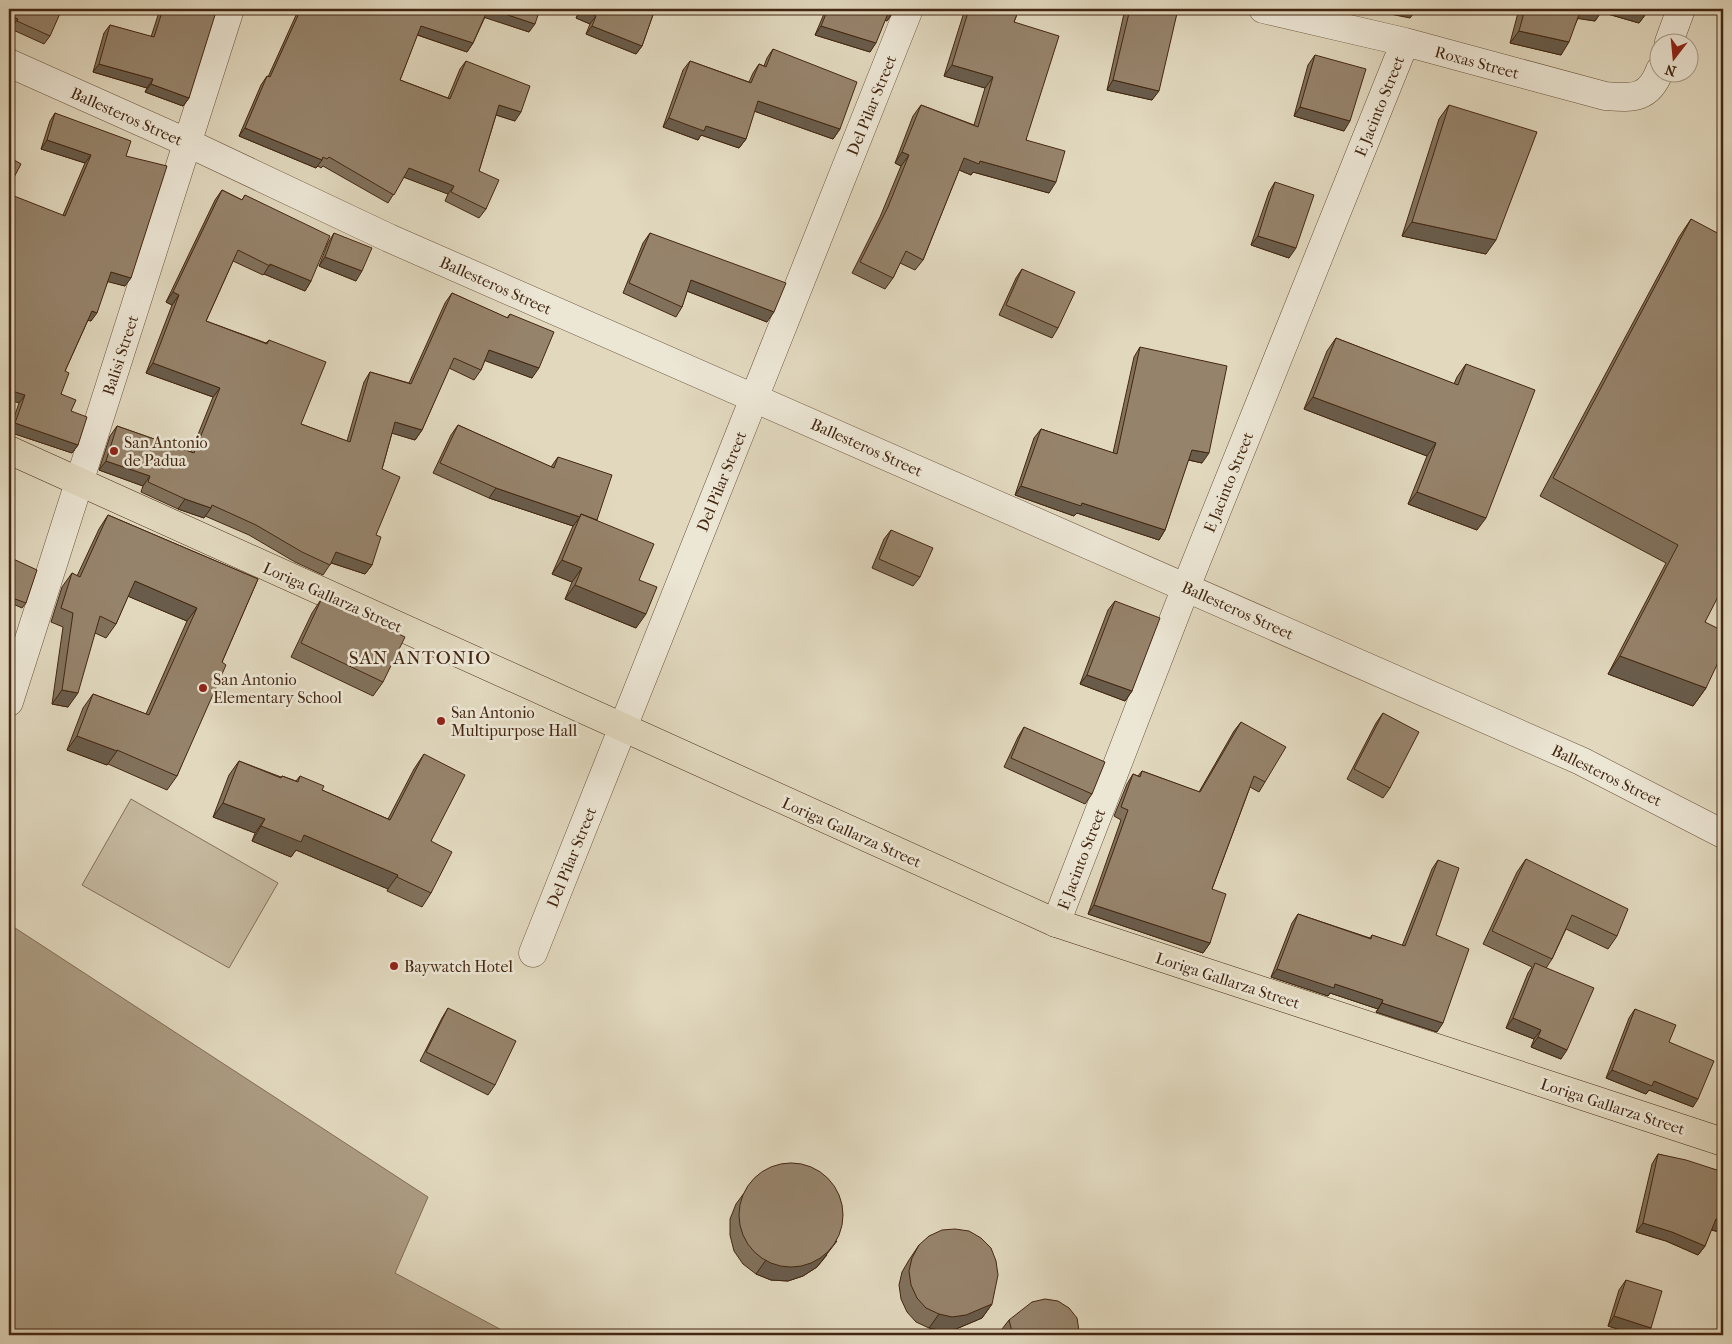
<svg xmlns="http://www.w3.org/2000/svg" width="1732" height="1344" font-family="'IM FELL French Canon',serif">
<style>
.green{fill:#c6baa1;stroke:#857059}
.water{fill:#ac9c83;stroke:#826d55}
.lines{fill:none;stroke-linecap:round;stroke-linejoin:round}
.minor-casing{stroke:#6b533c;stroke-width:29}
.primary-casing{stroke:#442711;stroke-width:29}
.minor{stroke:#ece6d5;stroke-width:28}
.primary{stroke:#e1d8be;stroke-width:28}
.wall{fill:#81715c;stroke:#442711}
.shaded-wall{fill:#695c4b;stroke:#442711}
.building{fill:#96836b;stroke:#442711}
.poi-dot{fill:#8f2418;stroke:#ece6d5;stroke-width:2}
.labels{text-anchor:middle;stroke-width:5;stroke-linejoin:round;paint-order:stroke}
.street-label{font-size:16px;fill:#442711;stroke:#ece6d5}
.poi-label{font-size:16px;fill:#442711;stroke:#ece6d5;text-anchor:start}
.quarter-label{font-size:19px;letter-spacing:1px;fill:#442711;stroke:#ece6d5}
</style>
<rect width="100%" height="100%" fill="#e1d8be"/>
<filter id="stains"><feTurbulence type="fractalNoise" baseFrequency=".004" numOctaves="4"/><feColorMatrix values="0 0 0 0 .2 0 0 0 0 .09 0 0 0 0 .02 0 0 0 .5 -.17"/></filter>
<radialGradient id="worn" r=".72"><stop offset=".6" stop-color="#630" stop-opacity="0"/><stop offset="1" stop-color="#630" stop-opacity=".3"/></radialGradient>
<path class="green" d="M131 799 278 883 229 968 82 885Z"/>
<path class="water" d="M9 924 428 1197 395 1273 511 1335H9Z"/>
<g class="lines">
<g class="minor-casing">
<path id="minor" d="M1263 9 1405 42 1605 96C1632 98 1649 100 1660 70
M1669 42 1681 9
M9 63 188 143 389 238 1581 761 1723 834
M9 702 230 9
M1056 923 1186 587 1405 42
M533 953 909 9"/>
</g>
<g class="primary-casing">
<path id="primary" d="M9 450 1056 923 1723 1142"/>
</g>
<use href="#minor" class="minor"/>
<use href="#primary" class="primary"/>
</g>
<path class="wall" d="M9 9 50 36 44 44 11 29 12 27 9 26Z
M160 9H196L189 98 183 106 145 92 147 88 93 72 104 33 110 25 151 37Z
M287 9H540L529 32 485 17 473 43 467 52 417 35 400 80 448 98 460 69 466 61 515 121 496 115 479 171 486 209 479 218 445 201 448 194 404 177 388 203 323 166 321 168 318 166 316 168 239 136 261 85 267 76 268 77 297 13Z
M580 9H655L642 46 636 54 586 34 590 24 576 18Z
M826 9H895L887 21 885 20 870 52 815 35Z
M965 9H1019L1014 22 1026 140 1049 193 973 172 971 175 959 170 923 260 915 270 900 263 893 278 885 289 852 273 880 217 901 166 895 163 913 116 921 105 974 125 985 88 944 76Z
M1125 9H1178L1152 100 1107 90Z
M1519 9H1648V11L1639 23 1601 12 1595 21 1578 18 1561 55 1510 43Z
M773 49 840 129 833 139 754 111 746 139 739 148 701 135 698 140 663 127 683 70 690 61 749 82 753 73 759 64 764 66 767 58Z
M1315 55 1344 131 1294 116 1308 65Z
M1449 105 1486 254 1402 236 1439 119Z
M55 113 126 156 125 286 108 281 91 321 88 320 65 371 61 394 71 411 78 445 72 453 9 432 19 403 63 215 85 163 41 149 50 121Z
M1275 182 1289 258 1251 245 1269 192Z
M222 190 242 200 245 195 311 281 305 291 264 274 263 275 233 261 206 321 266 343 269 340 301 424 347 441 364 382 370 372 409 383 445 303 452 293 507 318 510 314 532 378 485 360 481 370 474 380 449 368 422 430 415 440 392 433 382 469 372 565 365 574 331 563 323 575 295 562 249 535 205 516 204 518 178 509 141 492 143 486 99 470 110 436 117 426 191 452 213 397 146 373 172 305 166 302 215 200Z
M1691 219 1720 428 1705 622 1706 688 1693 706 1608 674 1666 563 1540 496 1679 237Z
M334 233 356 281 319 266 328 243Z
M650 233 767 322 687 291 682 307 676 317 623 293 643 243Z
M1022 269 1058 328 1052 338 999 315 1016 278Z
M1336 338 1454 384 1457 377 1466 364 1477 530 1408 504 1427 456 1304 409 1327 351Z
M1140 347 1202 463 1188 460 1165 530 1159 540 1077 513 1074 516 1015 495 1034 438 1041 429 1113 453 1134 357Z
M458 425 551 467 558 457 597 520 639 580 636 628 565 599 572 582 552 574 573 526 489 498 433 473 451 435Z
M108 515 258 579 222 662 177 776 167 790 108 764 107 765 67 750 83 708 93 694 146 714 187 621 128 596 116 624 106 638 95 633 68 707 52 704 63 627 51 622 62 587 72 573 77 576 99 529Z
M891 530 920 577 913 586 872 568 884 539Z
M9 557 26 603 22 608 13 604Z
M322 598 383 682 373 696 291 657 312 613Z
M1115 601 1132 691 1125 701 1080 684 1108 610Z
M1383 713 1390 788 1383 798 1347 779 1376 723Z
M1241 722 1265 782 1259 792 1250 787 1212 889 1210 943 1203 953 1088 914 1121 820 1114 816 1127 784 1133 774 1138 776 1142 771 1199 792 1234 731Z
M1024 727 1092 794 1085 804 1004 767 1018 737Z
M424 754 431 841V893L422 907 387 891 388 889 296 850 291 857 252 841 255 833 213 817 229 775 239 761 281 777 282 776 296 781 300 776 322 790 388 819 414 769Z
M1526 859 1617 936 1608 949 1566 929 1552 959 1546 968 1561 1059 1531 1047 1534 1039 1506 1028 1528 973 1532 967 1483 944 1517 872Z
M1438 860 1436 935 1437 1032 1376 1012 1378 1009 1330 993 1328 996 1271 977 1292 923 1298 914 1370 938 1372 935 1402 946 1432 869Z
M448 1008 495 1085 488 1095 420 1061 442 1018Z
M1635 1009 1669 1042 1693 1107 1649 1090 1646 1094 1606 1078 1629 1018Z
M1658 1154 1723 1172V1233L1711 1230 1705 1246 1698 1255 1666 1241 1636 1232 1652 1164Z
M756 1177 827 1255 817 1267 803 1276 788 1281 771 1280 756 1274 743 1264 734 1251 730 1235V1219L736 1204Z
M919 1245 992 1304 982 1318 956 1329 943 1331 929 1328 916 1322 907 1312 901 1299 899 1285 902 1272 909 1260Z
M1626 1280 1651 1328 1646 1335H1637L1608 1326 1619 1290Z
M1009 1320 1079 1335H1004L1002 1329Z"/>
<path class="shaded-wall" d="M287 9H300L297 13Z
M488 9H490L535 24 529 32 483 17Z
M1365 9H1417L1410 18Z
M1580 9H1640L1648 11 1639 23 1601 12 1595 21 1574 18Z
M582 10 596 16 590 24 576 18Z
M889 11 893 12 887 21 882 19Z
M9 15 18 19 12 27 9 26Z
M421 26 473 43 467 52 415 34Z
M592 26 642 46 636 54 586 34Z
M821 26 876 43 870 52 815 35Z
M1519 31 1569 42 1561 55 1510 43Z
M99 64 153 79 147 88 93 72Z
M952 65 993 77 985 88 944 76Z
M1113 80 1159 91 1152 100 1107 90Z
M151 84 189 98 183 106 145 92Z
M758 101 840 129 833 139 751 110Z
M499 105 521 112 515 121 493 114Z
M1300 107 1350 121 1344 131 1294 116Z
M669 118 706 126 746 139 739 148 701 135 698 140 663 127Z
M245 128 322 160 316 168 239 136Z
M47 140 91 155 85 163 41 149Z
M902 152 909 155 901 166 895 163Z
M964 158 980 161 1056 182 1049 193 973 172 971 175 957 169Z
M409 168 454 186 448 194 403 177Z
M1412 222 1496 240 1486 254 1402 236Z
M1258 236 1296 248 1289 258 1251 245Z
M325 257 362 271 356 281 319 266Z
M270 264 311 281 305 291 264 274Z
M111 272 131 278 125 286 105 281Z
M691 280 774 312 767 322 684 290Z
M173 292 179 295 172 305 166 302Z
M92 311 97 313 91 321 86 320Z
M489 350 539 368 532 378 483 360Z
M153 363 220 388 213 397 146 373Z
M9 390 25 395 19 403 9 400Z
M1313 397 1436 443 1427 456 1304 409Z
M395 422 422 430 415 440 388 432Z
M15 423 78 445 72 453 9 432Z
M1192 450 1209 453 1202 463 1185 459Z
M106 461 150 476 143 486 99 470Z
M1021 486 1082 503 1165 530 1159 540 1077 513 1074 516 1015 495Z
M496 488 580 517 573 526 489 498Z
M1417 492 1486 518 1477 530 1408 504Z
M185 499 211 508 204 518 178 509Z
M336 552 372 565 365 574 329 562Z
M562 560 582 568 572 582 552 574Z
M135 581 197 608 187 621 125 595Z
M575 585 646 614 636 628 565 599Z
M1620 656 1706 688 1693 706 1608 674Z
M1087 675 1132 691 1125 701 1080 684Z
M62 690 78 693 68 707 52 704Z
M77 736 117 751 107 765 67 750Z
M223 803 265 819 255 833 213 817Z
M261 826 304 835 398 875 388 889 296 850 291 857 252 841Z
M1094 905 1210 943 1203 953 1088 914Z
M1277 969 1335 984 1383 1000 1378 1009 1330 993 1328 996 1271 977Z
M1382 1003 1443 1023 1437 1032 1376 1012Z
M1513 1018 1541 1030 1534 1039 1506 1028Z
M1538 1037 1567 1050 1561 1059 1531 1047Z
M1612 1070 1654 1081 1698 1099 1693 1107 1649 1090 1646 1094 1606 1078Z
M1716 1219 1723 1221V1233L1709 1229Z
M1643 1223 1672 1232 1705 1246 1698 1255 1666 1241 1636 1232Z
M837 1241 817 1267 803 1276 788 1281 771 1280 756 1274 766 1260Z
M992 1304 982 1318 956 1329 943 1331 929 1328 939 1314Z
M1614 1316 1651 1328 1646 1335H1637L1608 1326Z"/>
<path class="building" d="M9 9H62L50 36 17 21 18 19 9 15Z
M163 9H196L215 15 189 98 151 84 153 79 99 64 110 25 154 37Z
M301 9H488L473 43 421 26 400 80 450 99 466 61 530 86 521 112 499 105 479 171 499 180 486 209 451 192 454 186 409 168 394 195 329 157 327 159 323 157 322 160 245 128 267 76 270 77Z
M490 9H540L535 24Z
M582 9H655L642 46 592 26 596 16 582 10Z
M828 9H895L893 12 889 11 876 43 821 26Z
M969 9H1019L1014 22 1059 36 1026 140 1065 151 1056 182 980 161 979 164 964 158 923 260 906 251 893 278 860 262 888 207 909 155 902 152 921 105 978 127 993 77 952 65Z
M1130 9H1178L1159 91 1113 80Z
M1525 9H1581L1569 42 1519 31Z
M1640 9H1648V11Z
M773 49 857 82 840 129 758 101 746 139 706 126 704 131 669 118 690 61 751 83 759 64 766 67Z
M1315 55 1366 69 1350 121 1300 107Z
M1449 105 1537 132 1496 240 1412 222Z
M55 113 131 141 126 156 167 166 131 278 111 272 97 313 92 311 65 371 69 373 61 394 76 400 71 411 87 417 78 445 15 423 25 395 9 390V194L65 216 91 155 47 140Z
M9 157 21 164 9 187Z
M1275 182 1314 195 1296 248 1258 236Z
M222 190 242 200 245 195 330 236 311 281 270 264V266L238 250 206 321 267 344 269 340 326 362 301 424 350 442 370 372 411 384 452 293 508 318 510 314 554 332 539 368 489 350 481 370 454 358 422 430 395 422 382 469 400 477 376 535 381 537 372 565 336 552 330 565 302 552 256 525 212 505 211 508 185 499 148 482 150 476 106 461 117 426 194 453 220 388 153 363 179 295 173 292Z
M1691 219 1723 236V421L1720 428 1723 430V587L1705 622 1723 631V652L1706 688 1620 656 1678 545 1553 478Z
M334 233 372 248 362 271 325 257Z
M650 233 786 283 774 312 691 280 682 307 629 283Z
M1022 269 1075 292 1058 328 1006 305Z
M1336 338 1458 385 1466 364 1535 390 1486 518 1417 492 1436 443 1313 397Z
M1140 347 1227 366 1209 453 1192 450 1165 530 1082 503 1081 506 1021 486 1041 429 1117 454Z
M458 425 554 468 558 457 612 475 597 520 581 514 580 517 496 488 440 463Z
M9 485 12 486 9 492Z
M581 514 654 544 639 580 657 587 646 614 575 585 582 568 562 560Z
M108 515 258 579 222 662 226 665 177 776 117 750V751L77 736 93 694 149 715 197 608 135 581 116 624 100 616 78 693 62 690 73 613 61 608 72 573 80 577Z
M891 530 933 548 920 577 879 559Z
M9 557 37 570 26 603 15 599 9 618Z
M322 598 405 637 383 682 301 643Z
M1115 601 1160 618 1132 691 1087 675Z
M1383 713 1419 732 1390 788 1354 769Z
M1241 722 1286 747 1265 782 1254 776 1212 889 1226 894 1210 943 1094 905 1128 810 1121 807 1133 774 1140 777 1142 771 1200 792Z
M1024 727 1105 762 1092 794 1011 758Z
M424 754 465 775 431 841 452 852 431 893 397 877 398 875 304 835 301 842 261 826 265 819 223 803 239 761 281 778 282 776 298 782 300 776 324 786 322 790 390 820Z
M1526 859 1628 909 1617 936 1572 915 1552 959 1492 931Z
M1438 860 1459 868 1436 935 1469 949 1443 1023 1382 1003 1383 1000 1335 984 1334 988 1277 969 1298 914 1371 939 1372 935 1405 946Z
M1535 963 1594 988 1567 1050 1538 1037 1541 1030 1513 1018Z
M448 1008 516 1041 495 1085 426 1052Z
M1635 1009 1676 1025 1669 1042 1714 1061 1698 1099 1654 1081 1652 1086 1612 1070Z
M1658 1154 1686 1160 1723 1172V1221L1716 1219 1705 1246 1672 1232 1643 1223Z
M739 1215a52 52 0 1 1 104 0a52 52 0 1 1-104 0Z
M955 1229 969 1231 981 1238 991 1248 996 1261 998 1275 992 1304 966 1315 952 1317 939 1314 926 1308 917 1298 911 1285 909 1271 912 1258 919 1245 929 1236 942 1230Z
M1626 1280 1662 1291 1651 1328 1614 1316Z
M1045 1299 1058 1301 1069 1308 1077 1318 1079 1331V1335H1013L1009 1320 1032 1302Z"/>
<g class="poi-dot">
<circle cx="114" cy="451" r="5"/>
<circle cx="203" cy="688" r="5"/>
<circle cx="441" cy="721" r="5"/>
<circle cx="394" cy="966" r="5"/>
</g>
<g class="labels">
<g class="street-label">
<text transform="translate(1477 62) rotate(15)" y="6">Roxas Street</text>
<text transform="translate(871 105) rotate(-68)" y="6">Del Pilar Street</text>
<text transform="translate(1379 106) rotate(-68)" y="6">E Jacinto Street</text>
<text transform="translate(127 116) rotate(24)" y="6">Ballesteros Street</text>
<text transform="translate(496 285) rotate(24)" y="6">Ballesteros Street</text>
<text transform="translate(120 355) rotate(-72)" y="6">Balisi Street</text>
<text transform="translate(867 447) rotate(24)" y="6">Ballesteros Street</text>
<text transform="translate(721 481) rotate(-68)" y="6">Del Pilar Street</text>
<text transform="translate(1228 482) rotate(-68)" y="6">E Jacinto Street</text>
<text transform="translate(333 597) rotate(24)" y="6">Loriga Gallarza Street</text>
<text transform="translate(1238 610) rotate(24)" y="6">Ballesteros Street</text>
<text transform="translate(1607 775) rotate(26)" y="6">Ballesteros Street</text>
<text transform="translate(852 832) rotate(24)" y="6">Loriga Gallarza Street</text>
<text transform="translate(571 857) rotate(-68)" y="6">Del Pilar Street</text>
<text transform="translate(1081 859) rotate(-69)" y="6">E Jacinto Street</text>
<text transform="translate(1228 980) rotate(18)" y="6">Loriga Gallarza Street</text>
<text transform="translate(1613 1106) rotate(18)" y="6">Loriga Gallarza Street</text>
</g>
<g class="poi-label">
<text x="124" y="448">San Antonio<tspan x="124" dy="18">de Padua</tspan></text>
<text x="213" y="685">San Antonio<tspan x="213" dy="18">Elementary School</tspan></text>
<text x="451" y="718">San Antonio<tspan x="451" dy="18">Multipurpose Hall</tspan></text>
<text x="404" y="972">Baywatch Hotel</text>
</g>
<g class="quarter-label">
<text x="420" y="664">SAN ANTONIO</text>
</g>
</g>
<rect width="1732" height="1344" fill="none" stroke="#e1d8be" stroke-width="30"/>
<rect x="10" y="10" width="1712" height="1324" fill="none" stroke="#442711" stroke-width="2.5"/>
<rect x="15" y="15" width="1702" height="1314" fill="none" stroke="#442711"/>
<g transform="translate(1674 58) rotate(196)"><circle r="24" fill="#ece6d5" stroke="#a99a87"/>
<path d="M0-4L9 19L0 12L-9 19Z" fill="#8f2418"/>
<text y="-8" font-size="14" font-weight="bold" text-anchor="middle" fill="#442711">N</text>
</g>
<rect width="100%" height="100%" filter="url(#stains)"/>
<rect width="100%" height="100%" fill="url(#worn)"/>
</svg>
